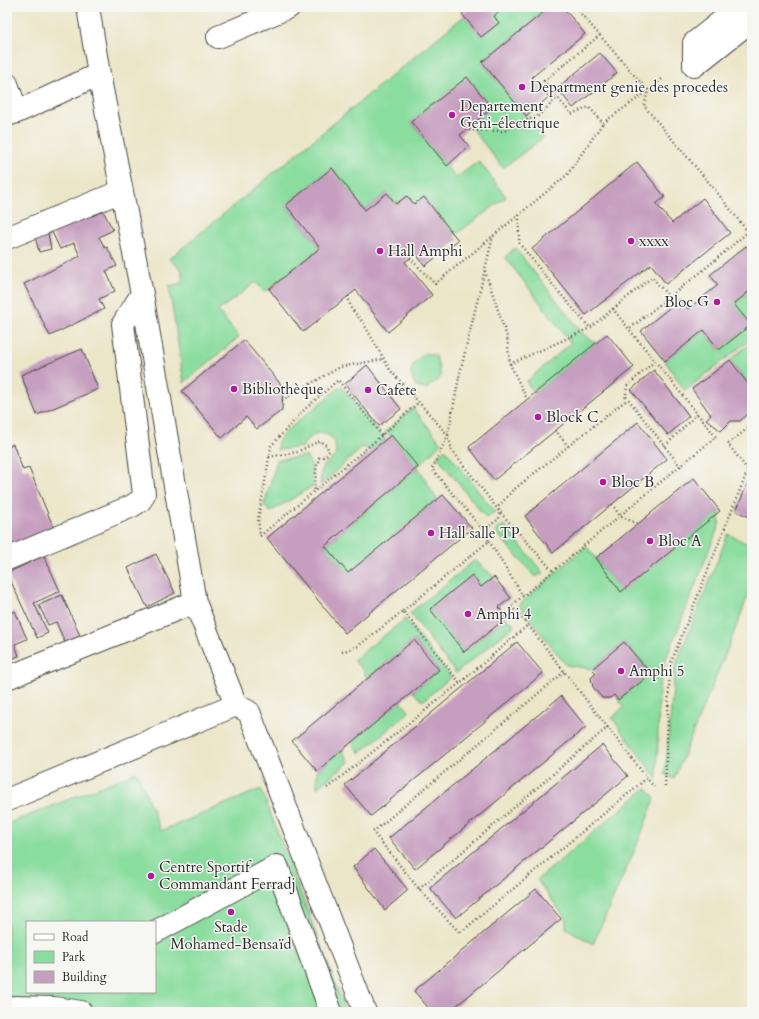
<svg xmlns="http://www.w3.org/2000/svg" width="759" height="1019" font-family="Cardo,serif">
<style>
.green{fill:#8add9f;stroke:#5a8465;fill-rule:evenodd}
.building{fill:#c69ebf}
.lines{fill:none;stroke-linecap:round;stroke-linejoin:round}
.minor-casing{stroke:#484743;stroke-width:24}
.path{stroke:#484743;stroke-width:2.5;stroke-dasharray:1 3;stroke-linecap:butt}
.minor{stroke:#fff;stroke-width:22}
.poi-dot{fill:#b5179e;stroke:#f6f6f2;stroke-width:1.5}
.labels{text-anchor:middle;stroke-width:3;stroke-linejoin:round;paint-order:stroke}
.poi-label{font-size:15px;fill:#2b2b2b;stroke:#f6f6f2;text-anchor:start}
</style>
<rect width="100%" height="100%" fill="#f6f6f2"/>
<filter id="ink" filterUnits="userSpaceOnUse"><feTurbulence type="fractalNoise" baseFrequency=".025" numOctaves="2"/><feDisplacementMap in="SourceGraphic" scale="8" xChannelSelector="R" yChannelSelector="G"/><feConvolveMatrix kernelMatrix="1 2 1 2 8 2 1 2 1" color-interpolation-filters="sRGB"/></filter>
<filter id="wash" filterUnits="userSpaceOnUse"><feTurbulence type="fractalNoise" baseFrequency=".012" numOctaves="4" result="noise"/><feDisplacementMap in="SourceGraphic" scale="16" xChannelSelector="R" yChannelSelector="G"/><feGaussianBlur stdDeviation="0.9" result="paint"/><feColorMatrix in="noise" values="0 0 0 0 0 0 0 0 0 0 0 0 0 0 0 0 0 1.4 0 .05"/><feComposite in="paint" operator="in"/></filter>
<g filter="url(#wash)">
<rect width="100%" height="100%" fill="#ece6c9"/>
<path class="green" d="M475 7H550L482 62 526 116 545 136 503 168 470 126 411 122 456 178 479 161 506 197 455 235 424 197 414 204 407 196 396 204 387 193 365 210 332 168 286 205 320 248 269 289 264 292 256 282 218 311 239 337 184 383 169 286 182 283V270L169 259Z
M515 248 584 335 596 343 535 393 526 382 571 343 505 257Z
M752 289V338L685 391 665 361 704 330 719 350 751 325 734 304Z
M752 342V389L730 360Z
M425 353 436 356 441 377 426 389 416 387 410 373 415 362Z
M341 386 385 439 372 451 363 447 320 485 322 467 332 459 336 454 335 442 330 436 324 433H318L306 440 303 447 277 450 278 442 284 433Z
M413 408 441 443 418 467 437 500 348 573 325 546 418 468 391 435 385 432Z
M445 449 495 512 486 518 437 456Z
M306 456 311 464 313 486 270 512 264 505 277 460Z
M720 511 719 525 665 662 659 688 657 779 612 718 624 707 618 700 651 673 624 642 592 669 566 665 519 605 586 546 621 591Z
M504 525 543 573 535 577 495 531Z
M728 534 752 546V585L728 648 709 693 674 779 665 774 675 667Z
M475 560 494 577 481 587 472 576 430 609 464 652 506 618 515 625 456 673 410 613Z
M405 619 451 677 423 701 413 692 439 670 414 640 367 679 363 670 353 660Z
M401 701 409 712 360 753 352 742Z
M342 750 349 762 317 788V771Z
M137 772 161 831 261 789 346 1012H7V824ZM27 922H155V992H27Z
M646 788 655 798 637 845 593 944 566 928V919L537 880Z"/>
<g id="blocks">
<path class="building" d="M471 7H505L494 16 499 23 481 37 462 14Z
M550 7H563L585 34 532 77 549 97 526 116 482 62Z
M600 53 617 73 573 108 557 88Z
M467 77 492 108 460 135 469 146 447 166 411 122Z
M637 162 665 197 656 204 672 223 703 198 730 233 666 284 651 264 586 315 532 249Z
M332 168 365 210 387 193 396 204 407 196 414 204 424 197 458 240 425 266 416 254 405 262 432 295 388 332 356 290 303 332 269 289 320 248 286 205Z
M90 211 92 216 103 211 113 230 99 237 105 248 107 247 117 266 106 271 115 291 99 299 104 309 50 336 24 284 80 256 74 243 60 249 51 230Z
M48 233 51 249 39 252 35 236Z
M746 246 752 253V289L734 304 751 325 719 350 704 330 665 361 641 331 680 299 688 309 718 285 710 275Z
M607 334 634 367 494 480 469 447Z
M244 340 283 387 282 410 257 429 246 417 222 438 182 391Z
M82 349 98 389 37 415 21 375Z
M730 360 752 389V410L740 421H731L721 431 706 419 711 415 692 389Z
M367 365 401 409 379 426 345 384Z
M654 370 689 416 668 435 631 390Z
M638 422 667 459 553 553 525 516Z
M391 435 418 467 325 546 348 573 443 495 472 528 345 633 267 538Z
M13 444 23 470 29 468 57 536 7 557V447Z
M752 473V518L736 511Z
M694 478 720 511 621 592 596 558Z
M156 554 175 593 147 607 128 568Z
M44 556 60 591 34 603 48 633 37 638 7 573Z
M472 575 481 587 494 577 511 598 499 607 506 618 464 652 430 609Z
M62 595 82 640 67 647 56 622 48 625 39 605Z
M15 611 27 639 15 644 19 656 7 661V615Z
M414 640 439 670 317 771 292 741Z
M517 642 543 673 371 816 345 785Z
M624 642 651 674 618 700 614 695 610 698H602L593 687 591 678 596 673 592 669Z
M561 696 586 727 415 869 389 838Z
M602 745 628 776 456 918 430 888Z
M374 849 408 890 385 910 353 867Z
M536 889 561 919 449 1012H432L414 991Z"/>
</g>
</g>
<g filter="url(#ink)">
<use href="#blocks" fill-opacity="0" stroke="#484743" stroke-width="1"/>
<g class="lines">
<g class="minor-casing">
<path id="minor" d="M88 7 99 74 142 294 195 602 236 705 249 712 365 1012
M218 37 289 7
M694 66V43L739 7
M694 66 752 20
M7 84 17 112
M7 115 17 112 99 74
M7 238 122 191
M7 559 132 506 141 500 144 494 123 324 142 294
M7 678 195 602
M7 800 236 705
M155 932 277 866 331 1012
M14 1007 54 1008 81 1012"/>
</g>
<path class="path" d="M576 8 648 91 603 123 589 107 571 114 544 81 600 35
M465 130 504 131 523 121 537 117 558 97
M519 215V243L546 277 590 328 613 309 629 329 701 272 748 232 716 191 644 106 648 91 662 79
M748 232 752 236
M410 258 435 284 567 175 603 123
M485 271 507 337 510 364 527 399
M348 296 351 308 364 324 390 370 448 435 452 450 499 511 553 571
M613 309 652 277 669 297
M655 361 716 437 680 466
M510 364 590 328
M282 400 340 367 384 359
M555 430 568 446
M382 435 338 380 305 409 271 446 266 476 258 519 260 536 373 443 419 402
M665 446 697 414
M269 457 297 452 313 444 320 441 326 445 329 451 326 456 319 458 317 465 314 492
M612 504 620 516 638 524
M483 530 499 519V506L512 491 625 401 627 386 655 361 629 329
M489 541 523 596
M403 611 489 541 483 530 432 469 448 435 459 377 493 236
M528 625 511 606 680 466 625 395
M342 652 358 646 403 611 460 683 528 625 654 787
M564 672 373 832 419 889 460 933 647 778
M665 786 670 665 748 470 728 444 752 425
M327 788 460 683
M419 889 608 727"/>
<use href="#minor" class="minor"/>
</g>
</g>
<g class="poi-dot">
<circle cx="522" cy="87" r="4"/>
<circle cx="452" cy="115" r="4"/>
<circle cx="631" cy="241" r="4"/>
<circle cx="380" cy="251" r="4"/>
<circle cx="717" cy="302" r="4"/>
<circle cx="234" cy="389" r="4"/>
<circle cx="368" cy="390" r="4"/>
<circle cx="538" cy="417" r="4"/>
<circle cx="603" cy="482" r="4"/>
<circle cx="431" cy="533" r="4"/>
<circle cx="650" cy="541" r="4"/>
<circle cx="468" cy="614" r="4"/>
<circle cx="621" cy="671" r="4"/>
<circle cx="151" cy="876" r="4"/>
<circle cx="231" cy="912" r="4"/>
</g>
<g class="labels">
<g class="poi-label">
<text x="530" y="92">Department genie des procedes</text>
<text x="460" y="111">Departement<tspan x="460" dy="17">Geni-électrique</tspan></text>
<text x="639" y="246">xxxx</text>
<text x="388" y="256">Hall Amphi</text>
<text x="709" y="307" text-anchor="end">Bloc G</text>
<text x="242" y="394">Bibliothèque</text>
<text x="376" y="395">Cafete</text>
<text x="546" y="422">Block C</text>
<text x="611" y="487">Bloc B</text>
<text x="439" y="538">Hall salle TP</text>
<text x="658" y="546">Bloc A</text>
<text x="476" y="619">Amphi 4</text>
<text x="629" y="676">Amphi 5</text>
<text x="159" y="872">Centre Sportif<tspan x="159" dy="17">Commandant Ferradj</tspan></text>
<text x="231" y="932" text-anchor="middle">Stade<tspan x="231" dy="17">Mohamed-Bensaïd</tspan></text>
</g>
</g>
<rect width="759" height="1019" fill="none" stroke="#f6f6f2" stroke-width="24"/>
<rect x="26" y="921" width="130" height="72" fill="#f6f6f2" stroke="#a5a5a2"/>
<rect x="34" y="934" width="20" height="6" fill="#ffffff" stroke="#a5a5a2"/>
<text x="62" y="941" font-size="12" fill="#2b2b2b">Road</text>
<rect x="34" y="951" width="20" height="12" fill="#8add9f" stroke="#a5a5a2"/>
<text x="62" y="961" font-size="12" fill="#2b2b2b">Park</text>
<rect x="34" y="971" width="20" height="12" fill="#c69ebf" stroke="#a5a5a2"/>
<text x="62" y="981" font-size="12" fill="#2b2b2b">Building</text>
</svg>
